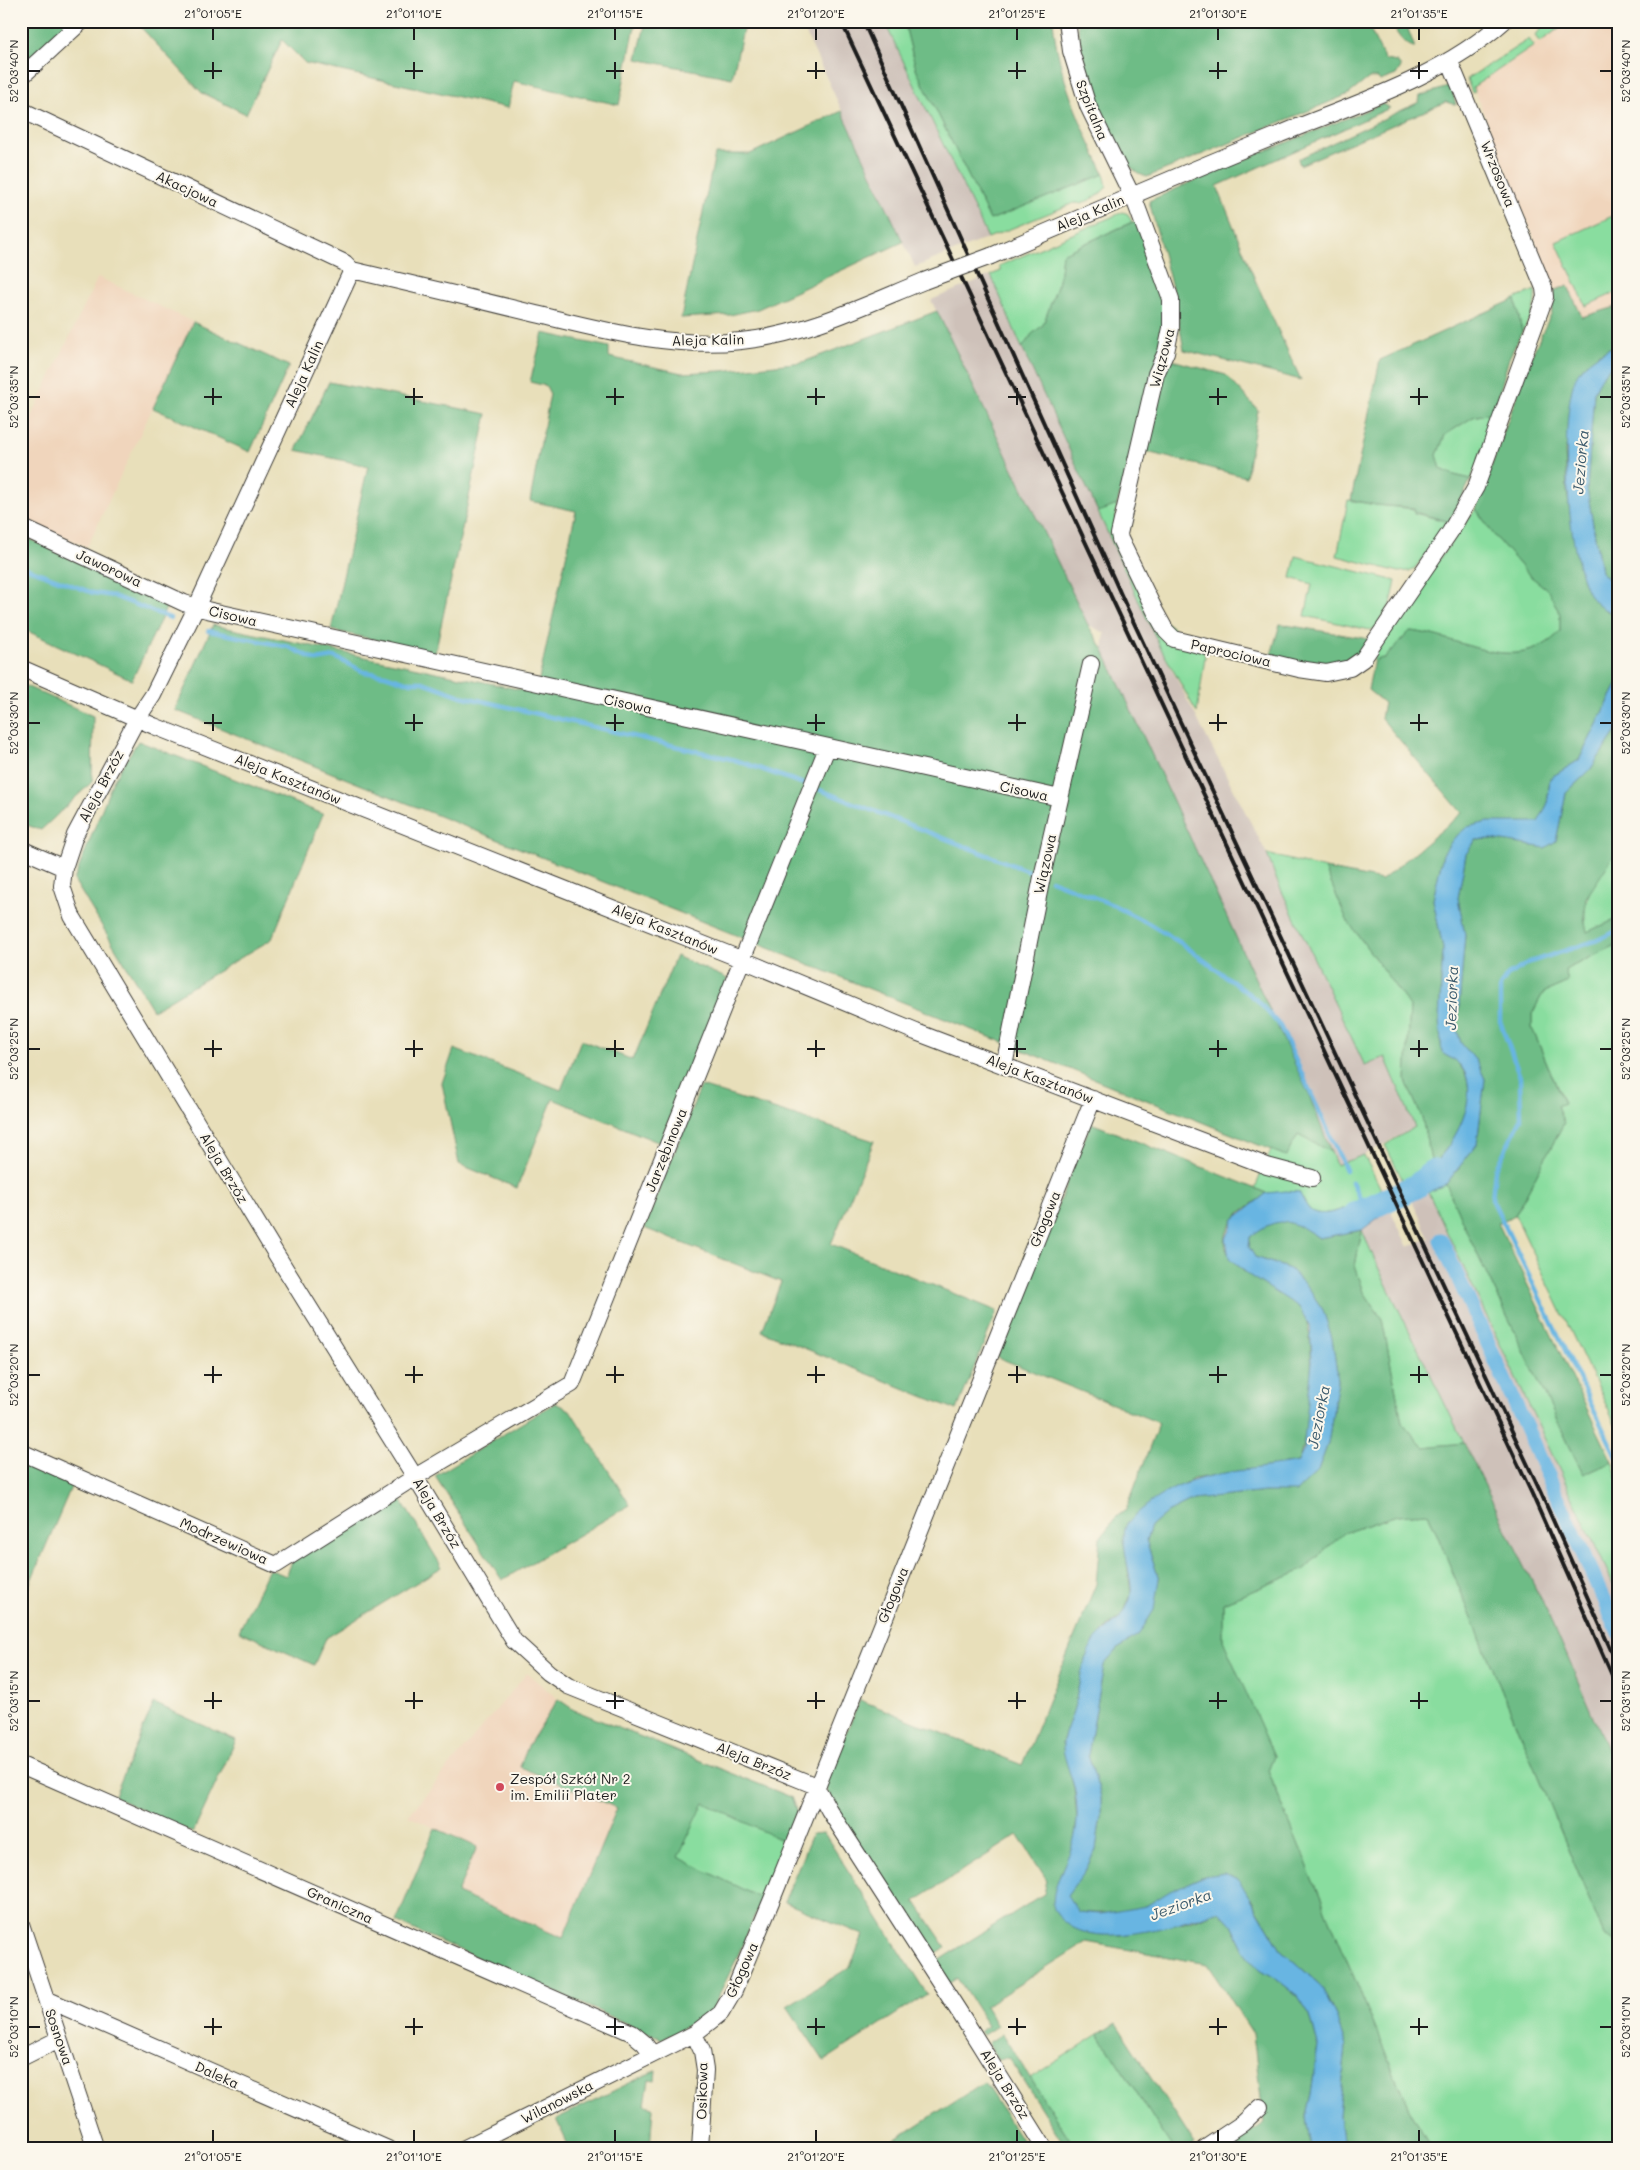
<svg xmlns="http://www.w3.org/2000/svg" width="1640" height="2170" font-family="Mali,sans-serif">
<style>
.built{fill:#f0d5bc}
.industrial{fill:#cec1b9}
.green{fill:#89dd9f;stroke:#527c5e}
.forest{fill:#6ebc86;stroke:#456c51}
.water{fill:#68b5e2;stroke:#42687f}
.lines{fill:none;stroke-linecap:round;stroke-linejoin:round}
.stream{stroke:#68b5e2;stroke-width:4.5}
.canal{stroke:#68b5e2;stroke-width:15}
.river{stroke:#68b5e2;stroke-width:25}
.minor-casing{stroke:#3b3934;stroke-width:18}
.minor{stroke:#fff;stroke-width:16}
.rail{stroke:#1c1c1c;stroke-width:4}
.minor-bridge-casing{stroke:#3b3934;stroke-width:18;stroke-linecap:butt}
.minor-bridge{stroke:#fff;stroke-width:16}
.ticks{fill:none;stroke:#1c1c1c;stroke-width:2}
.poi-dot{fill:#d1495b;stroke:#fbf7ec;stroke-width:2}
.labels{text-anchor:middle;stroke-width:4;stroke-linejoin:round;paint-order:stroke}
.street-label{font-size:14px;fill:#1c1c1c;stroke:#fbf7ec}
.poi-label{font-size:14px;fill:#1c1c1c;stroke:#fbf7ec;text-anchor:start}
.water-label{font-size:15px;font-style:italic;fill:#3a596b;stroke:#fbf7ec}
.neatline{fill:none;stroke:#1c1c1c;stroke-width:2}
.ticks-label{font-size:12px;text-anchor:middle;fill:#1c1c1c}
</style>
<rect width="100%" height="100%" fill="#fbf7ec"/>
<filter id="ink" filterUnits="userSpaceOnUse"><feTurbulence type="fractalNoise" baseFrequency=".02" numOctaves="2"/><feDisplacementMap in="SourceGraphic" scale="10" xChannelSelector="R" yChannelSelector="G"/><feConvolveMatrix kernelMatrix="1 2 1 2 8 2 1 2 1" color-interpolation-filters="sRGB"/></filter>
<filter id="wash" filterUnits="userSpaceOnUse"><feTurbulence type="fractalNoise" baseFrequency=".0096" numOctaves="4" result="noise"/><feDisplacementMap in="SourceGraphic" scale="20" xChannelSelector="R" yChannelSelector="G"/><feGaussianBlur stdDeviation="1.12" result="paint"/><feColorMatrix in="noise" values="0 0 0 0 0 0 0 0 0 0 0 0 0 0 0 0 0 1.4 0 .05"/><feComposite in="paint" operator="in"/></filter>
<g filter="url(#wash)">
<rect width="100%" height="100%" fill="#e8dfba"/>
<path class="built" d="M1569 21H1619V306L1582 317 1568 286 1555 290 1473 87Z
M98 277 193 322 87 547 21 518V439Z
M527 1673 558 1699 528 1746 521 1767 617 1808 563 1938 457 1893 477 1847 408 1816Z"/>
<path class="industrial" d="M800 21H884L988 238 915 267Z
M991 275 1022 348 1159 645 1267 854 1277 881 1365 1066 1385 1057 1415 1127 1364 1155 1336 1165 1103 649 1105 633 1088 625 931 300Z
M1428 1192 1619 1596V1777L1555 1628 1376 1263 1362 1230 1390 1209 1408 1247 1429 1238 1412 1200Z"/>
<path class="green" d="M884 21H904L916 69 990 220 1104 174 1107 186C1102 195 1084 205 1074 203L988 238Z
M1547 21H1569L1540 42 1535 36Z
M1529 39 1534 46 1473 87 1475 92 1472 93 1467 79Z
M1123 212 1128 214 1132 222 1062 254 1059 281 1043 325 1032 334 1022 348 991 275 1001 271 999 266Z
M1619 213V291L1586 306 1556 242Z
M1535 290C1536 308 1531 318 1522 332L1515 299Z
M1494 412 1492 425 1471 479 1454 475 1441 469 1437 455 1445 435 1473 417Z
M1348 500 1376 505 1415 509 1414 513 1450 522 1415 568 1409 571 1399 572 1337 556Z
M1117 505 1115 526 1150 610 1203 651 1205 657 1197 713 1159 645 1098 512Z
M1476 509 1494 535 1530 576 1548 589 1560 614V632C1514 678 1462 636 1410 631L1385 658 1377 659 1373 664 1374 656 1444 552Z
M1296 556 1396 581 1391 604 1375 629 1370 630 1305 616 1312 584 1291 578Z
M1619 848V918L1587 932C1578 896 1599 876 1619 848Z
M1267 854 1325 869 1347 920 1410 1007 1406 1081 1422 1118 1432 1165 1403 1181 1385 1145 1415 1127 1385 1057 1365 1066 1277 881Z
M1619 943V1432L1515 1215 1564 1123 1557 1107 1564 1103 1532 1028V1014L1543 993 1568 982 1565 970Z
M1298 1135 1331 1152 1336 1165 1364 1155 1382 1191C1367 1198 1323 1224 1309 1209 1305 1204 1302 1197 1299 1192L1267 1193 1255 1188 1271 1150 1286 1156Z
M1446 1184 1469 1237 1583 1474 1612 1461 1619 1482V1596L1428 1192Z
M1362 1230 1376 1263 1464 1443 1423 1447 1402 1422 1382 1319 1364 1292 1355 1266Z
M1428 1513 1604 1935 1619 1943V2149H1432L1409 2109 1268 1771 1274 1756 1223 1641V1603L1303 1570 1344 1533 1397 1515Z
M704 1802 784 1841 762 1899 677 1857Z
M1099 2034 1173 2149H1076L1030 2078Z"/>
<path class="forest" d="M21 21H71L27 63 21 56Z
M135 21H636L619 105 514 81 508 108 305 63 282 40 246 114 202 93Z
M646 21H745L732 78 637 59Z
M904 21H1053C1058 77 1081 124 1104 174L990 220 916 69Z
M1077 21H1366L1385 60 1397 62 1401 67 1396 75 1380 81 1378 78H1369L1349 94 1147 177 1139 174 1125 162 1103 115 1083 63Z
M1391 21H1405L1415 48C1401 42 1397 35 1391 21Z
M1451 86 1456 105 1446 102 1300 165 1298 159 1415 104 1419 102 1420 96Z
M1382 104 1390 108 1217 186 1256 282 1301 380 1184 350 1174 295 1149 201 1214 172Z
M842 111 903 242 758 309 730 315 681 318 715 154H750Z
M1137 220C1150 257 1168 294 1165 334L1117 505 1098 512 1022 348 1032 334 1043 325 1059 281 1062 254Z
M1568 286 1582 317 1619 306V343L1598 354 1565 451 1567 491 1574 540 1583 581 1605 610 1619 616V681L1579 760 1550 778 1547 805 1538 823 1515 824 1443 854 1433 900 1443 948 1439 1020 1442 1053C1448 1057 1458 1061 1461 1067 1483 1097 1454 1144 1432 1165L1422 1118 1406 1081 1410 1007 1347 920 1325 869 1382 880 1462 813 1381 718 1384 703 1368 690 1373 664 1377 659 1385 658 1410 631C1462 636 1514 678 1560 632V614L1548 590 1530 576 1494 535 1476 509 1530 359 1552 312 1555 290Z
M1515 299 1522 332 1509 358 1494 412 1473 417 1445 435 1437 455 1441 469 1454 475 1471 479 1450 522 1414 512V508L1376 505 1351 500 1380 360Z
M937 311 1088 625 1103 649 1309 1095 1331 1152 1298 1135 1286 1156 175 710 213 625 536 693 576 511 530 501 550 394 546 386 530 382 543 333 609 347V357L682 373 721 371 803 362Z
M193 322 289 366 250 452 153 408Z
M1619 359V589L1601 572 1587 489 1594 392 1604 373Z
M1172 360 1226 375 1258 410 1246 477 1143 451 1163 372Z
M329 382 487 414 435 653 331 630 368 466 296 450Z
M21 535 168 604 132 680 21 628Z
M1280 624 1369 639 1362 654 1338 666H1313L1271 655Z
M21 684 93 716 92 782 41 830 21 823Z
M1619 727V848L1586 898 1584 917 1587 932 1619 918V943L1565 970 1568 982 1543 993 1532 1014V1028L1564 1104 1557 1107 1564 1123 1515 1215 1498 1223 1612 1461 1583 1474 1469 1237 1446 1184 1477 1144 1485 1079 1477 1062 1461 1043 1457 1030 1465 935 1458 898 1466 854 1476 840 1491 839 1545 848 1556 841 1566 793 1590 770Z
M138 741 323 814 272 939 153 1010 74 880 113 781Z
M676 956 728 979 660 1143 553 1099 517 1188 459 1164 442 1083 454 1049 561 1090 581 1040 633 1060Z
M701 1086 874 1141 831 1244 997 1311 957 1410 762 1331 781 1282 644 1228Z
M1091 1123 1267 1193C1258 1201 1242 1209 1234 1219 1200 1265 1275 1285 1299 1307 1321 1328 1309 1435 1298 1462L1193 1479 1148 1505 1127 1523 1124 1538 1131 1594 1123 1615 1103 1631 1080 1679 1074 1709 1062 1743 1074 1788 1077 1818 1074 1846 1060 1874 1055 1892 1091 1933 1123 1935 1189 1922 1219 1911 1232 1925 1244 1950 1259 1969 1276 1979 1298 1996 1310 2015 1318 2045 1311 2095 1306 2116 1311 2149H1223L1264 2123 1253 2034 1208 1964 1086 1942 985 2006 997 2026 983 2035 979 2032 988 2026 957 1978 948 1984 936 1962 1044 1894 1047 1880 1018 1835 915 1901 946 1947 932 1956 838 1814 824 1784 860 1700 1022 1765 1096 1584 1100 1538 1116 1517 1126 1510 1159 1423 997 1357Z
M1281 1220 1300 1225 1319 1238 1362 1230 1355 1266 1364 1292 1382 1319 1402 1422 1423 1447 1464 1443 1555 1628 1619 1777V1943L1604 1935 1428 1513 1397 1515 1344 1533 1303 1570 1223 1603V1640L1274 1756 1268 1771 1409 2109 1432 2149H1343L1339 2116 1346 2046 1336 2017 1321 1986 1281 1950 1251 1899 1204 1876C1185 1884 1167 1895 1148 1905 1129 1914 1098 1914 1078 1912L1066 1895 1085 1871 1096 1849 1101 1815V1797L1088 1755 1104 1665 1119 1648 1139 1634 1159 1579 1146 1540 1151 1526 1165 1514 1192 1500 1265 1492 1296 1491 1318 1471 1328 1443 1338 1380 1332 1339 1323 1310 1308 1288 1290 1269 1255 1257 1249 1247 1250 1237 1263 1227Z
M555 1403 570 1410 630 1505 502 1580 435 1476Z
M23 1463 72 1485 21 1604V1468Z
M400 1498 442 1567 326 1638 314 1665 239 1631 269 1569 286 1576 293 1560Z
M558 1699 574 1710 791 1797 797 1813 784 1841 704 1803 678 1857 762 1899 735 1962 710 2013 662 2039 396 1922 435 1828 477 1847 457 1893 563 1938 617 1808 520 1767 528 1746Z
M154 1703 236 1740 193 1833 114 1797Z
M824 1833 927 1994 824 2061 787 2006 850 1967 863 1935 784 1902 812 1834Z
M1116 2023 1195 2145 1189 2149H1173L1099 2034Z
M1002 2034 1076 2149H1067L1008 2057 998 2060 988 2043Z
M656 2070 655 2080 649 2079 645 2105 653 2107 650 2149H570L556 2119Z
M984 2082 1027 2149H881Z"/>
<path class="water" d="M1619 343V359L1604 373 1594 392 1587 489 1601 572 1619 589V616C1610 612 1599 608 1593 600 1567 569 1557 412 1577 375 1585 360 1604 351 1619 343Z
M1619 681V727L1590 770 1566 793 1556 841 1545 848 1491 839 1476 840 1466 854 1458 898 1465 935 1457 1030 1461 1043 1477 1062 1485 1079 1477 1144 1446 1184 1412 1200 1403 1181C1412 1175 1425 1171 1433 1164 1455 1144 1482 1094 1461 1066 1457 1061 1448 1057 1442 1053L1439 1020 1443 948 1433 900 1443 854 1453 839 1467 827 1488 822H1538L1547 805 1550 778 1579 760Z
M1286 1191 1299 1192C1302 1197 1305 1204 1309 1209 1323 1224 1367 1198 1382 1191L1390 1209 1362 1230 1319 1238C1291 1219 1278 1215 1250 1237L1249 1247 1255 1257 1290 1269 1308 1288 1323 1310 1332 1338 1338 1380 1328 1443 1318 1471 1296 1492H1265L1193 1500 1165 1514 1151 1526 1146 1540 1159 1579 1154 1610 1139 1634 1119 1648 1104 1665 1088 1755 1101 1797V1815L1096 1849 1085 1871 1067 1895 1078 1912 1100 1914 1146 1906 1170 1891 1204 1876 1225 1873 1239 1880 1281 1950 1321 1986 1336 2017 1346 2046 1339 2116 1343 2149H1311L1306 2116 1311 2095 1318 2045 1310 2015 1298 1996 1276 1979 1259 1969 1244 1950 1232 1925 1219 1911C1182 1923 1098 1952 1065 1922 1059 1917 1053 1912 1053 1903 1053 1878 1073 1856 1076 1829 1078 1816 1077 1801 1074 1787 1071 1775 1061 1752 1063 1742 1065 1730 1071 1719 1074 1708 1079 1688 1081 1663 1092 1645 1100 1630 1120 1624 1126 1608 1128 1604 1131 1598 1131 1594 1133 1576 1116 1535 1129 1521 1181 1469 1232 1474 1298 1462L1303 1451 1312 1361 1310 1327 1299 1307 1250 1276 1229 1258 1226 1239 1234 1219 1267 1193Z"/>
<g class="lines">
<path class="stream" d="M21 566 93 593 113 596 170 618
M209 631 289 647 316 660 335 657 364 672 385 675 406 682H423L461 696 735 760 804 784
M820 790 1031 872
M1051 880 1113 905 1148 923 1181 943 1257 1000 1280 1026 1346 1170
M1619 930 1595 941 1530 962 1508 975 1500 986V1021L1520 1077 1521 1119 1495 1170 1492 1199 1619 1462
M1352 1182 1363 1205"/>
<path class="canal" d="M1441 1240 1619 1633"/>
<path class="river" d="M1356 1214 1417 1186 1434 1171"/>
</g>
</g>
<g filter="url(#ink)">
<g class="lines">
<g class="minor-casing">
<path id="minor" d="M1067 21 1071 51 1088 106 1136 204 1171 299V328L1166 352 1156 374 1119 534 1120 539 1155 611 1166 631 1174 639 1299 669 1326 673 1350 668 1363 659 1450 532 1476 487 1545 297 1544 288 1450 62
M21 77 82 21
M21 110 345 263 352 270
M991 256C1086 215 1182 174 1278 135 1356 103 1440 78 1504 21
M352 270 196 608 153 695 137 719 75 835 64 868 62 886 72 916 276 1254 415 1477 514 1641 549 1673 568 1686 816 1786 829 1810 965 2021 1045 2149
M352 270C413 284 475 299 536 314 603 330 671 349 741 341 805 335 865 305 924 281
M21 527 184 603 207 610 1060 798
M21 668 154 726 743 960 916 1032 1267 1166 1312 1178
M21 849 64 868
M1004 1066 1042 877 1091 664
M21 1452 276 1565 415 1477 572 1384 827 748
M21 1765 632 2033 644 2043 652 2054
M21 1924 96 2149
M46 1999 388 2149
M694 2034 702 2051 705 2070 700 2149
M21 2058 59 2039
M463 2149 694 2034 721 2013 734 1991 775 1892 1093 1099
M1204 2149 1243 2123 1260 2107"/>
</g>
<use href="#minor" class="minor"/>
<path class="rail" d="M841 21 1532 1494 1619 1691
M863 21 1127 608 1540 1491 1619 1668"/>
<g class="minor-bridge-casing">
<path id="minor-bridge" d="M924 281 991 256"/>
</g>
<use href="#minor-bridge" class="minor-bridge"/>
</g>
</g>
<path class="ticks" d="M213 28V40M414 28V40M615 28V40M816 28V40M1017 28V40M1218 28V40M1419 28V40M213 62V79M414 62V79M615 62V79M816 62V79M1017 62V79M1218 62V79M1419 62V79M28 71H40M204 71H222M405 71H423M606 71H624M807 71H825M1008 71H1026M1209 71H1227M1410 71H1428M1600 71H1612M213 388V405M414 388V405M615 388V405M816 388V405M1017 388V405M1218 388V405M1419 388V405M28 397H40M204 397H222M405 397H423M606 397H624M807 397H825M1008 397H1026M1209 397H1227M1410 397H1428M1600 397H1612M213 714V731M414 714V731M615 714V731M816 714V731M1017 714V731M1218 714V731M1419 714V731M28 723H40M204 723H222M405 723H423M606 723H624M807 723H825M1008 723H1026M1209 723H1227M1410 723H1428M1600 723H1612M213 1040V1057M414 1040V1057M615 1040V1057M816 1040V1057M1017 1040V1057M1218 1040V1057M1419 1040V1057M28 1049H40M204 1049H222M405 1049H423M606 1049H624M807 1049H825M1008 1049H1026M1209 1049H1227M1410 1049H1428M1600 1049H1612M213 1366V1383M414 1366V1383M615 1366V1383M816 1366V1383M1017 1366V1383M1218 1366V1383M1419 1366V1383M28 1375H40M204 1375H222M405 1375H423M606 1375H624M807 1375H825M1008 1375H1026M1209 1375H1227M1410 1375H1428M1600 1375H1612M213 1692V1709M414 1692V1709M615 1692V1709M816 1692V1709M1017 1692V1709M1218 1692V1709M1419 1692V1709M28 1701H40M204 1701H222M405 1701H423M606 1701H624M807 1701H825M1008 1701H1026M1209 1701H1227M1410 1701H1428M1600 1701H1612M213 2018V2035M414 2018V2035M615 2018V2035M816 2018V2035M1017 2018V2035M1218 2018V2035M1419 2018V2035M28 2027H40M204 2027H222M405 2027H423M606 2027H624M807 2027H825M1008 2027H1026M1209 2027H1227M1410 2027H1428M1600 2027H1612M213 2130V2142M414 2130V2142M615 2130V2142M816 2130V2142M1017 2130V2142M1218 2130V2142M1419 2130V2142"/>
<circle class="poi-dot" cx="500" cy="1787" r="5"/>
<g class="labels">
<g class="street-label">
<text transform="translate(1092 110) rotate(68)" y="5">Szpitalna</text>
<text transform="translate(1498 174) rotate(68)" y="5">Wrzosowa</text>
<text transform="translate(187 189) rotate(25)" y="5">Akacjowa</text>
<text transform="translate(1090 213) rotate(-23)" y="5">Aleja Kalin</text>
<text transform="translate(708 340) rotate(-1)" y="5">Aleja Kalin</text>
<text transform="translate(1162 358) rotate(-75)" y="5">Wiązowa</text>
<text transform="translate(304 374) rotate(-65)" y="5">Aleja Kalin</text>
<text transform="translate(109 568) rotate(25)" y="5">Jaworowa</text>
<text transform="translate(233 616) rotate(13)" y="5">Cisowa</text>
<text transform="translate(1231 653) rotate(13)" y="5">Paprociowa</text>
<text transform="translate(628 704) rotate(12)" y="5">Cisowa</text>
<text transform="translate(288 779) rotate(22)" y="5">Aleja Kasztanów</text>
<text transform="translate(101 786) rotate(-62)" y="5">Aleja Brzóz</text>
<text transform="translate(1024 791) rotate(12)" y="5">Cisowa</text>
<text transform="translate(1045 864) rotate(-78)" y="5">Wiązowa</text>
<text transform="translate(665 929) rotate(22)" y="5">Aleja Kasztanów</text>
<text transform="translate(1040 1079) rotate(21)" y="5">Aleja Kasztanów</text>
<text transform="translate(666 1150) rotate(-68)" y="5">Jarzębinowa</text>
<text transform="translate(224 1168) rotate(59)" y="5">Aleja Brzóz</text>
<text transform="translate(1045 1219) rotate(-68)" y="5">Głogowa</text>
<text transform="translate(437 1513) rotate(59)" y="5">Aleja Brzóz</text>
<text transform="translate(224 1541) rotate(24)" y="5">Modrzewiowa</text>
<text transform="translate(893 1595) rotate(-68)" y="5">Głogowa</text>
<text transform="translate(754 1761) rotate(22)" y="5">Aleja Brzóz</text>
<text transform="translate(340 1905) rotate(24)" y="5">Graniczna</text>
<text transform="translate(742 1970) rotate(-66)" y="5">Głogowa</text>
<text transform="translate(59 2037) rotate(71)" y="5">Sosnowa</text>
<text transform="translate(217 2075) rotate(24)" y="5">Daleka</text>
<text transform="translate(1005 2084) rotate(58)" y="5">Aleja Brzóz</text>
<text transform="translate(702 2091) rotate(-89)" y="5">Osikowa</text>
<text transform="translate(557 2102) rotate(-27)" y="5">Wilanowska</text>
</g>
<g class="poi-label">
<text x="510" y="1784">Zespół Szkół Nr 2<tspan x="510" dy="16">im. Emilii Plater</tspan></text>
</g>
<g class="water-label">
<text transform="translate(1581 462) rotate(-85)" y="5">Jeziorka</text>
<text transform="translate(1452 998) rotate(-88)" y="5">Jeziorka</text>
<text transform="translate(1319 1417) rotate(-79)" y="5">Jeziorka</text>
<text transform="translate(1181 1905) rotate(-20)" y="5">Jeziorka</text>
</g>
</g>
<rect width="1640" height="2170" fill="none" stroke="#fbf7ec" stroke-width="55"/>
<rect x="28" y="28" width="1584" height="2114" class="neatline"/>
<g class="ticks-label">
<text x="213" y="18">21°01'05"E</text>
<text x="414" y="18">21°01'10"E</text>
<text x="615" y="18">21°01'15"E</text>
<text x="816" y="18">21°01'20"E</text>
<text x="1017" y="18">21°01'25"E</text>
<text x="1218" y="18">21°01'30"E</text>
<text x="1419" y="18">21°01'35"E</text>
<text transform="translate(14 71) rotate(-90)" y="4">52°03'40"N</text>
<text transform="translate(1626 71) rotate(-90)" y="4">52°03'40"N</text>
<text transform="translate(14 397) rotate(-90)" y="4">52°03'35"N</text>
<text transform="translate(1626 397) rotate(-90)" y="4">52°03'35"N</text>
<text transform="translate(14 723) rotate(-90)" y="4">52°03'30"N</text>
<text transform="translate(1626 723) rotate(-90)" y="4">52°03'30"N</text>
<text transform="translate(14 1049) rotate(-90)" y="4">52°03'25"N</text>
<text transform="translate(1626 1049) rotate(-90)" y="4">52°03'25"N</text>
<text transform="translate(14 1375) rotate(-90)" y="4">52°03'20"N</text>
<text transform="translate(1626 1375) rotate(-90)" y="4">52°03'20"N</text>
<text transform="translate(14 1701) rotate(-90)" y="4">52°03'15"N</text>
<text transform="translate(1626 1701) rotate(-90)" y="4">52°03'15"N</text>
<text transform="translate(14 2027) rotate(-90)" y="4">52°03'10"N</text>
<text transform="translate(1626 2027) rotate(-90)" y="4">52°03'10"N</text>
<text x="213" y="2161">21°01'05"E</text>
<text x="414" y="2161">21°01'10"E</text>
<text x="615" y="2161">21°01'15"E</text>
<text x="816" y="2161">21°01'20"E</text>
<text x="1017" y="2161">21°01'25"E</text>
<text x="1218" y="2161">21°01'30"E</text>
<text x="1419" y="2161">21°01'35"E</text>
</g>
</svg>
